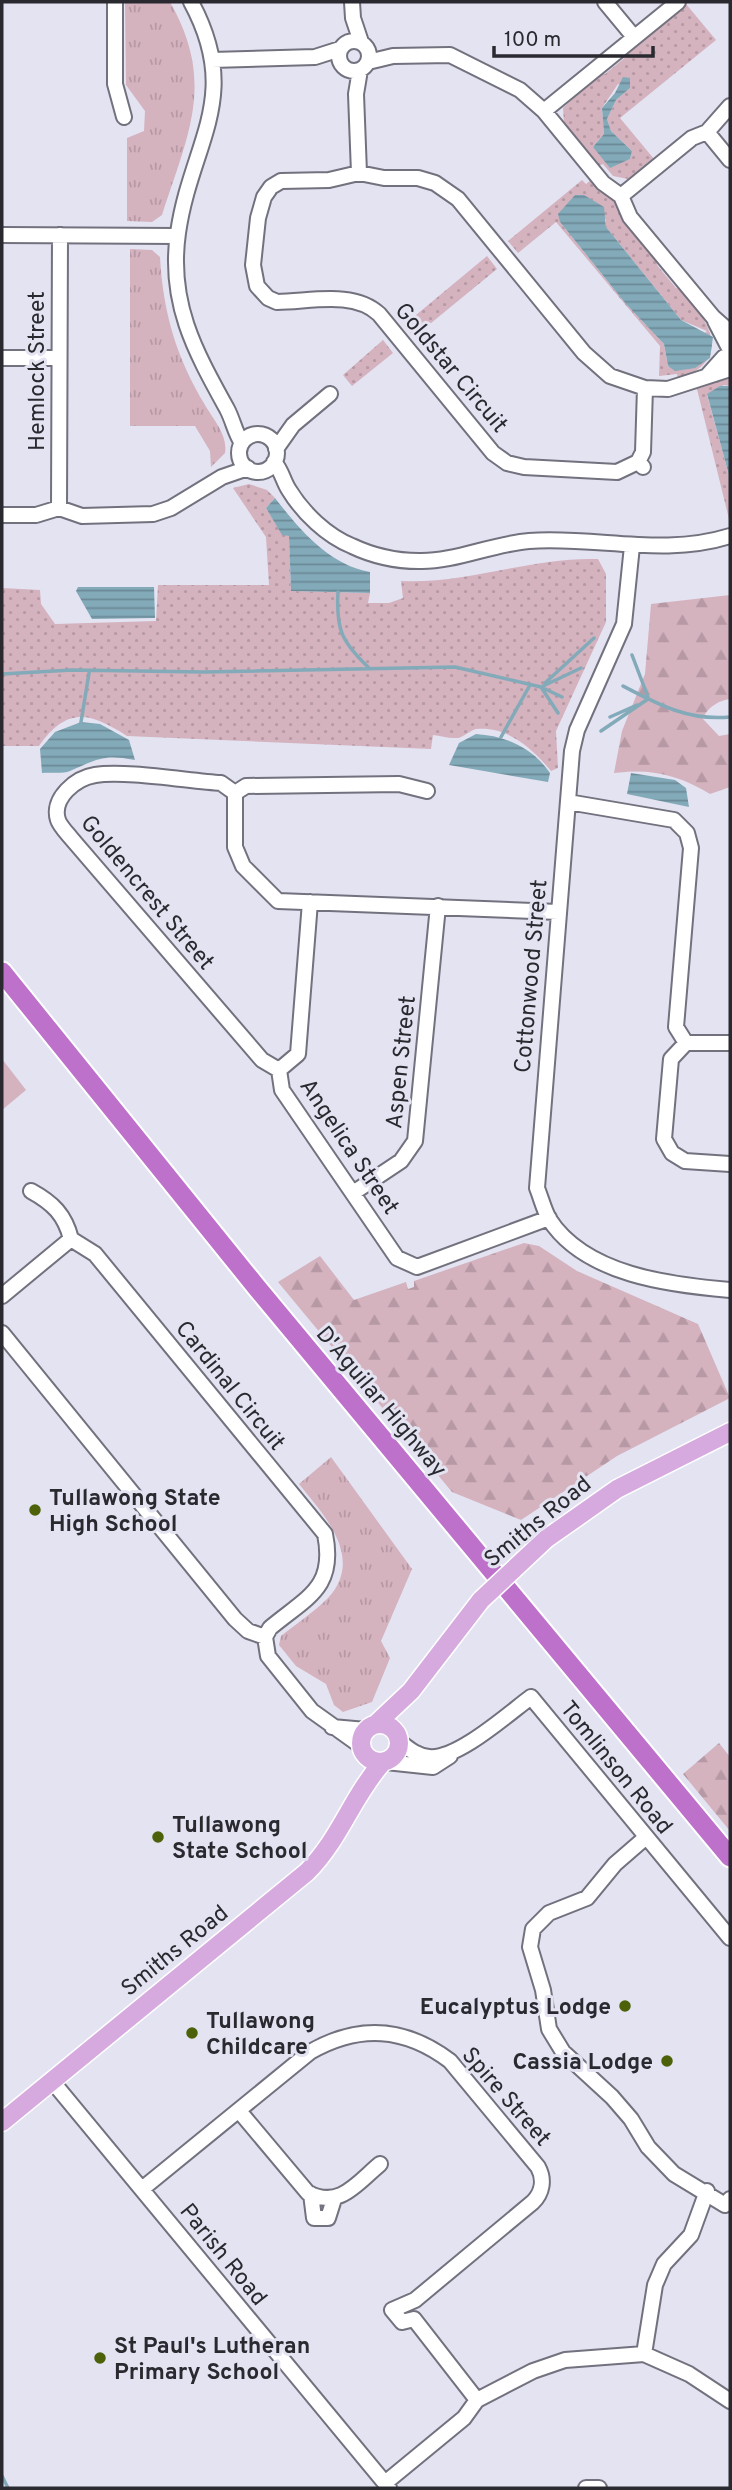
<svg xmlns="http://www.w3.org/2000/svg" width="732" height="2490" font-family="Overpass,sans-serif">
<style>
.grass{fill:url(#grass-dots);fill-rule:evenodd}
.forest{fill:url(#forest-firs)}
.park{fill:url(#park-tufts)}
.pitch{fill:#d4b2be}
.water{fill:url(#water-rules)}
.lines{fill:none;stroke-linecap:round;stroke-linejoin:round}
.stream{stroke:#83aab9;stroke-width:3.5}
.minor-casing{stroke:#72717e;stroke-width:18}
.major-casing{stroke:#fff;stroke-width:21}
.highway-casing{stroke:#fff;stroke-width:23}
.minor{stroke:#fff;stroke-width:14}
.major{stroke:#d7aadf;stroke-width:18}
.highway{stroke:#bd71ca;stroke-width:19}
.major-bridge-casing{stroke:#fff;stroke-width:21;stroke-linecap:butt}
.major-bridge{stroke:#d7aadf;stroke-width:18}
.poi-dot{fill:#4c6109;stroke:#e4e3f2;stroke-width:2.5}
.labels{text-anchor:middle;stroke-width:6;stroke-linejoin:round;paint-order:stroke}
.street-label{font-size:23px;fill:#29292f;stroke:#e4e3f2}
.poi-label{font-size:23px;font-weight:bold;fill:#29292f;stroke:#e4e3f2;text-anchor:start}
</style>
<defs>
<pattern id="grass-dots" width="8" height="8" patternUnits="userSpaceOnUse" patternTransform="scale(1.75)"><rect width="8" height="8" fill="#d4b2be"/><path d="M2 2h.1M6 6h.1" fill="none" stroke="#b699a4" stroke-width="1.8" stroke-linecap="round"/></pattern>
<pattern id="forest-firs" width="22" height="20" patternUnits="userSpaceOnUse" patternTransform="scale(1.75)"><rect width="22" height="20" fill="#d4b2be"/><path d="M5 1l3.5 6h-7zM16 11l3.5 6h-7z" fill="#b699a4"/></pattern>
<pattern id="park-tufts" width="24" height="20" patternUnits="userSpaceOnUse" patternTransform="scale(1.75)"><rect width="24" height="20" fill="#d4b2be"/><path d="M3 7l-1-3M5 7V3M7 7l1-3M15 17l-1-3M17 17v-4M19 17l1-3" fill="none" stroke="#b699a4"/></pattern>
<pattern id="water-rules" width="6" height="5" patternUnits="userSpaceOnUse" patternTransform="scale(1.75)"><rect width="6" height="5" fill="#83aab9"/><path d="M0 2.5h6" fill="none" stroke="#6b8a97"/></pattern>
</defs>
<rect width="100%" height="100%" fill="#e4e3f2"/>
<path class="grass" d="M686 4 716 40 620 118 654 159 628 179 613 176 603 164 598 166 564 123 563 108 599 74H605L627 56V51ZM618 84 630 88 616 100 607 119 611 131 632 151 630 159 614 165 593 147 604 134 602 108Z
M582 180 586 184 591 180 615 201 622 216 658 261 657 265 676 288 682 289C712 327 732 358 678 380L677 374 659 376 660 346 556 222 518 253 508 241ZM606 219V227L681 320 707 331 668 367 664 344 626 304 560 222Z
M487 256 497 269 414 337 404 325Z
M383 340 393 353 352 386 343 375Z
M730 376V386L724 385 707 395 730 479 729 519 697 389Z
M249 484 267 490 275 498 266 508 282 534 289 536 291 591 370 593 368 603H389L403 598 401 581C468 584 531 557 598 559L606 574V622L556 731 558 768 551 771C533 749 508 726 476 729 471 730 466 735 461 737 453 740 442 736 433 735L431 749 127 736C90 712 67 706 39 746H2V588L40 590 41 604 55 624 156 621 158 585H269L266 537 233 488Z"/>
<path class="forest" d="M730 595V699C720 700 706 708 703 719L719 736 730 734V787L710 794C679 775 651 768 614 773L622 731 645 674 651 604Z
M524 1243 539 1246 577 1271 698 1324 730 1398 617 1456 521 1520 452 1492 278 1282 320 1256 354 1300 406 1282 408 1289 414 1287V1281Z
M719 1743 730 1757V1831L683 1774Z"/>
<path class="park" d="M125 2H170C216 83 188 134 162 215L152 222 127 221V138L144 131 145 111 126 85Z
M130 249 152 250 160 257C163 312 176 357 205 405 213 419 228 435 225 453L211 467 210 451 195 426H130Z
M331 1457 412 1569 381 1641 390 1658 372 1702 343 1712 334 1705 326 1684 296 1666 279 1645 281 1636C296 1624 314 1612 328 1598 365 1558 324 1515 299 1484Z"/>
<path class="pitch" d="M2 1059 26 1090 2 1110Z"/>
<path class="water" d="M623 77 630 78V88L616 100 607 119 611 131 632 151 630 159 610 168 593 147 604 134 602 108 615 93Z
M575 195H584L604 207 606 227 681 320 713 337 710 358 695 368 675 371 668 366 664 344 626 304 560 222 558 214Z
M720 386H730V479L707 394Z
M275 498C299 529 329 565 370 572V593L291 591 289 536 282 535 266 508Z
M78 587H154L155 618 92 619 76 591Z
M81 722 100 724 129 740 135 760C103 754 98 759 70 771 63 774 50 772 42 773L40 749 55 732Z
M476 734C506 736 532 747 550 773L548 782 449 765 459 743Z
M631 773 675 780 686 788 689 807 627 794Z"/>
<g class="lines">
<path class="stream" d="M338 592C336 629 341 641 368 667
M632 655 648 697
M2 674 72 670 204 672 455 667 541 687 581 668
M545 683 594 638
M623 686C659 705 689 721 730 717
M541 687 558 713
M543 688 562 697
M610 717 637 705
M81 722 89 673
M601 731 648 699
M501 737 530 685
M2 2476 8 2488"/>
<g class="minor-casing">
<path id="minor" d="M115 2V84L124 117
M191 2C243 98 191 142 178 233 168 303 195 351 227 409 233 420 235 433 242 443
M352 2 353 18 361 42
M605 2 634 37
M339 56a15 15 0 1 1 30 0a15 15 0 1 1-30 0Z
M212 60 315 57 340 49
M368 62 393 56 450 55 520 90 544 111 603 183 621 196 630 217 713 317 730 332
M544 111 678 2
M707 132 730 160
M359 173 356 94 360 70
M621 196 692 138 707 132 730 106
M2 235 177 236
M715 321 728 346
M2 358H59
M707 376 724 357
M239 453a19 19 0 1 1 38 0a19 19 0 1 1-38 0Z
M276 449 293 425 330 394
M274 462C282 471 283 481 289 490 303 513 327 536 352 546 373 556 396 561 419 561 454 562 492 544 529 541 597 536 663 557 730 536
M638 462 617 472 524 467 507 463 493 453 379 314C353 290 309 302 277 302L268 298 257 286 253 265 258 218 264 197 271 187 281 181 329 180 359 173 384 178H418L435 183 458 199 584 353 610 376 645 388 668 389 730 369
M643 467 638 462 643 452 645 388
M59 508 60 235
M2 515H36L59 508 82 516 153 514 171 508 222 477 248 468
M632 546 624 624 577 730 572 751 537 1188C541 1198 544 1210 549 1219 585 1275 670 1285 730 1290
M235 793 246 786 399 784 427 791
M568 802 674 820 687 833 691 848 676 1027 686 1043 671 1059 664 1139 672 1153 685 1161 730 1164
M310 902 298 1054 279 1070 282 1090 397 1258 417 1267 549 1218
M686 1043H730
M279 1070 262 1060 71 838C67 833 60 826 58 820 51 798 76 778 95 775 124 770 189 781 221 783L235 793V847L243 866 278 901 558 912
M31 1191C53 1203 65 1215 71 1239
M353 1193 401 1161 415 1141 438 906
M71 1239 95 1254 325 1534C336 1588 307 1597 270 1628L265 1637
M2 1296 71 1239
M2 1333 235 1619 248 1631 265 1637 268 1656 312 1711 361 1746
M332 1727 366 1730
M400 1742C409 1749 417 1756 429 1757 457 1760 508 1714 531 1697L730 1938
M386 1762 433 1767 450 1756
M645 1838 615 1864 587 1898 549 1913 533 1929 530 1947 543 1990 549 2029 563 2052 612 2097 631 2119 648 2147 674 2174 725 2205 730 2199
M52 2081 389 2488
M240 2112 308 2193C340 2209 357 2183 380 2164
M142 2189 310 2052C359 2024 405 2027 450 2061L538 2167C545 2180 542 2193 533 2202L415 2300 392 2310 402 2322 414 2319 477 2400
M311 2194 314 2218H328L334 2199
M644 2354 655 2285 664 2264 691 2235 707 2191
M385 2483 464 2418 477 2400 533 2371 565 2360 644 2354 689 2374 730 2401
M586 2488H599"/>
</g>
<g class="major-casing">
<path id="major" d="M546 1539 617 1489 730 1432
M377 1723 411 1691 481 1600
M361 1743a19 19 0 1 1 38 0a19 19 0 1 1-38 0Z
M2 2122 307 1872C340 1839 352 1797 382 1763"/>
</g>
<g class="highway-casing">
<path id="highway" d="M2 972 258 1289 730 1857"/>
</g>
<use href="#minor" class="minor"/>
<use href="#major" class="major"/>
<use href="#highway" class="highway"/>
<g class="major-bridge-casing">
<path id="major-bridge" d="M481 1600 546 1539"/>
</g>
<use href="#major-bridge" class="major-bridge"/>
</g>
<g class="poi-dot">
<circle cx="35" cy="1510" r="7"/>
<circle cx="158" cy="1837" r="7"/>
<circle cx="625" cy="2006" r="7"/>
<circle cx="192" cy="2033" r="7"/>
<circle cx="667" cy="2061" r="7"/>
<circle cx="100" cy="2358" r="7"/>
</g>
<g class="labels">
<g class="street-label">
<text transform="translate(452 367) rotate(50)" y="8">Goldstar Circuit</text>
<text transform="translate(36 371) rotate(-90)" y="8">Hemlock Street</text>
<text transform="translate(148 892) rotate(50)" y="8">Goldencrest Street</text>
<text transform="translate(530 976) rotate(-85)" y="8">Cottonwood Street</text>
<text transform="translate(400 1062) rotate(-84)" y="8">Aspen Street</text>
<text transform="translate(350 1146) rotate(56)" y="8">Angelica Street</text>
<text transform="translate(231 1385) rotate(51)" y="8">Cardinal Circuit</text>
<text transform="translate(382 1401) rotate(50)" y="8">D'Aguilar Highway</text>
<text transform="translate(537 1521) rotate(-39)" y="8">Smiths Road</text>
<text transform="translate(617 1767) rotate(51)" y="8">Tomlinson Road</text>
<text transform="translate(174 1950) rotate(-39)" y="8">Smiths Road</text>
<text transform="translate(507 2096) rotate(49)" y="8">Spire Street</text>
<text transform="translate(224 2254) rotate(51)" y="8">Parish Road</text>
</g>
<g class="poi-label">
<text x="49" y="1505">Tullawong State<tspan x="49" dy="26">High School</tspan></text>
<text x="172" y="1832">Tullawong<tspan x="172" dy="26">State School</tspan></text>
<text x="611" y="2014" text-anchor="end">Eucalyptus Lodge</text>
<text x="206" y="2028">Tullawong<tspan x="206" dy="26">Childcare</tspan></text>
<text x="653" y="2069" text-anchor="end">Cassia Lodge</text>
<text x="114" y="2353">St Paul's Lutheran<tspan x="114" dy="26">Primary School</tspan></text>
</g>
</g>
<rect width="732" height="2490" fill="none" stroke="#29292f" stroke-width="7"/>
<path d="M494 46v10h159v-10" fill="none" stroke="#29292f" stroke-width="3.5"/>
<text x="504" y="46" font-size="21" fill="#29292f" stroke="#e4e3f2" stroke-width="5" paint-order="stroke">100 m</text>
</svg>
